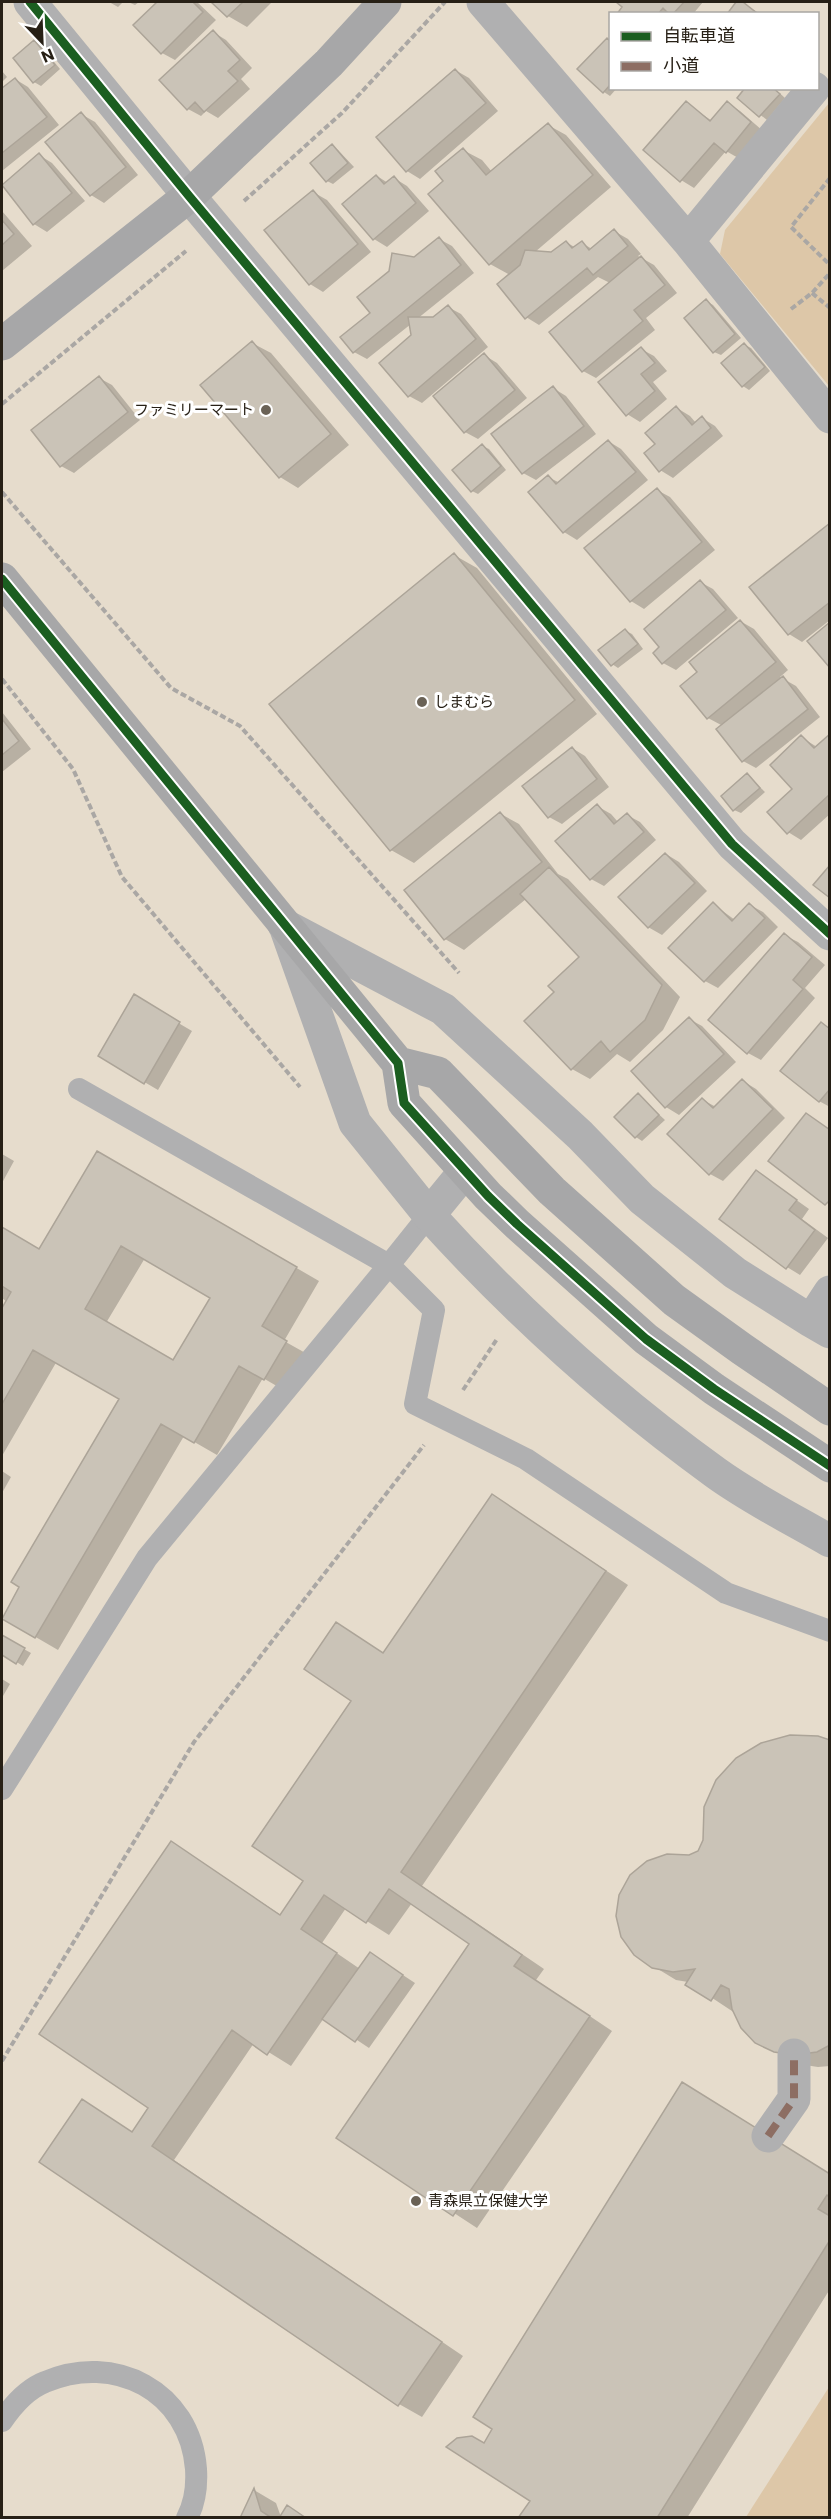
<svg xmlns="http://www.w3.org/2000/svg" width="831" height="2519" font-family="Commissioner,'Noto Sans JP',sans-serif">
<style>
.green{fill:#ddc7a8}
.shadow{fill:#0003;fill-rule:evenodd}
.building{fill:#cac3b7;stroke:#aca498;stroke-width:1.5;fill-rule:evenodd}
.lines{fill:none;stroke-linecap:round;stroke-linejoin:round}
.path{stroke:#aaa7a4;stroke-width:4;stroke-dasharray:6 3;stroke-linecap:butt}
.lane{stroke:#b0b0b1;stroke-width:22}
.street{stroke:#b0b0b1;stroke-width:33}
.secondary{stroke:#a7a7a8;stroke-width:33}
.quiet{stroke:#8d6e63;stroke-width:8;stroke-dasharray:15 8;stroke-linecap:butt}
.cycleway-casing{stroke:#fff;stroke-width:13}
.cycleway{stroke:#1b5e20;stroke-width:9}
.poi-dot{fill:#6a6256;stroke:#fff;stroke-width:2}
.labels{text-anchor:middle;stroke-width:6;stroke-linejoin:round;paint-order:stroke}
.poi-label{font-size:15px;fill:#272016;stroke:#fff;text-anchor:start}
</style>
<rect width="100%" height="100%" fill="#e6dccc"/>
<path class="green" d="M829 103V386L720 254 725 230Z
M829 2387V2517H746Z"/>
<path class="shadow" d="M109 2H123L118 7Z
M128 2H139L135 5Z
M159 2H197L216 20 175 60 162 53 135 25Z
M213 2H272L247 27 228 16Z
M618 2H703L693 14H619L625 7Z
M738 2H742L760 14H729Z
M213 32 226 40 252 68 241 79 250 89 218 118 206 111 201 116 188 109Z
M608 40 610 41V88H617L610 96 604 92Z
M34 42 41 46 60 69 41 86 34 82 15 58Z
M455 70 469 78 498 111 420 179 407 171 378 138Z
M2 71 7 77 2 82Z
M15 79 28 87 59 125 2 171V90Z
M747 88H774L785 98 767 120 739 98Z
M686 103 712 121 727 103 740 111 763 131 740 159 726 151 694 188 681 180Z
M81 114 95 122 138 175 104 203 91 195Z
M548 125 566 135 611 187 535 252 551 254 566 242 576 248 582 243 592 249 614 231 628 239 641 254 638 256 654 265 677 293 646 318 655 330 596 378 583 371 610 283 598 277 539 325 526 317 510 275 490 264 445 181 463 150 482 160 492 172Z
M332 146 338 150 354 167 333 184 327 181Z
M39 155 52 163 85 201 47 232 34 224 2 186Z
M377 176 388 183 394 178 407 186 429 211 387 247 374 239 344 204Z
M313 192 327 200 371 252 323 292 310 284 267 231Z
M2 211 32 246 2 271Z
M439 239 452 246 474 273 417 319H434L448 307 461 314 488 347 422 403 409 396 413 336 411 324 367 359 354 352 372 314 415 258Z
M706 301 713 305 741 338 721 355 714 352 686 318Z
M252 343 271 353 349 445 298 488 280 477Z
M745 345 751 348 770 371 749 390 743 386Z
M641 349 654 356 667 371 653 382 667 399 640 422 627 414Z
M484 355 497 363 527 398 478 439 465 432Z
M99 378 112 385 140 420 74 473 61 466Z
M553 388 566 396 596 434 536 480 523 473Z
M677 408 690 416 696 423 702 418 715 426 723 436 673 478 660 470 657 445Z
M608 441 621 449 648 480 577 540 564 532 530 492 548 477 560 483Z
M482 446 489 449 506 470 478 494 472 491Z
M657 490 670 497 715 550 644 609 631 601Z
M830 525V620L802 642 789 634Z
M454 555 477 568 597 714 414 863 391 850Z
M700 582 713 589 738 618 676 670 663 663 662 647Z
M740 621 754 629 788 670 780 677 796 686 820 717 756 768 743 761 723 726 708 718 699 672Z
M626 631 632 634 643 649 618 668 612 664Z
M2 712 31 749 2 772Z
M830 736V814L801 840 788 832 801 737 817 747Z
M572 748 585 756 609 787 562 824 549 817Z
M747 775 765 792 741 813 734 810 723 796Z
M597 806 611 814 618 822 627 815 640 822 656 840 604 886 591 879Z
M501 814 519 824 558 874 568 879 680 997 663 1030 630 1062 617 1054 590 1079 572 1069 556 992 581 957 526 899 464 950 445 939 406 891Z
M666 854 679 862 707 891 662 935 648 927Z
M713 904 735 920 750 905 763 912 778 927 718 988 705 981Z
M784 935 798 942 825 965 805 988 815 998 761 1060 748 1053Z
M134 997 192 1031 158 1090 100 1056Z
M689 1019 702 1026 736 1062 679 1115 666 1107 633 1072Z
M830 1029V1107L819 1101Z
M743 1081 756 1089 785 1118 723 1181 710 1174 703 1100 716 1107Z
M638 1095 665 1120 642 1141 636 1137Z
M98 1153 319 1281 284 1341 309 1355 287 1392 263 1378 217 1455 184 1436 58 1650 3 1618 121 1398 57 1361 2 1456V1311L7 1302 2 1298V1229L40 1251ZM145 1258 212 1297 174 1362 106 1323Z
M2 1154 14 1161 2 1183Z
M757 1172 809 1209 802 1219 828 1238 800 1275 787 1267Z
M2 1471 11 1477 2 1493Z
M493 1496 628 1585 422 1886 544 1969 536 1980 612 2031 477 2228 339 2138 471 1943 412 1903 389 1935 346 1908 322 1943 360 1969 371 1954 415 1983 369 2048 324 2018 291 2066 254 2043 174 2160 463 2356 422 2417 399 2404 83 2101 133 2133 150 2108 171 1843 281 1915 305 1880 353 1701 337 1624 385 1654Z
M2 1637 31 1653 23 1666 2 1653Z
M2 1679 10 1684 3 1696 2 1695Z
M830 1742V2066L818 2067 798 2064 756 2041 735 2013 688 1982 676 1980 653 1966 689 1857 699 1852Z
M830 2174V2289L687 2518H520L533 2501 484 2445Z
M254 2490 276 2503 281 2517 305 2518H242Z"/>
<path class="building" d="M157 2H193L203 12 161 54 133 25Z
M211 2H243L227 17Z
M616 2H684L673 14H669L663 8 658 14H617L622 7Z
M736 2H743L758 14H727Z
M213 30 240 60 228 71 238 81 204 112 195 102 187 110 159 80Z
M607 38 610 41V85L603 93 577 69Z
M34 40 55 65 33 83 13 58Z
M455 69 486 103 406 172 376 137Z
M15 78 47 117 2 153V88Z
M745 88H773L780 94 759 117 737 98Z
M686 101 710 121 727 101 751 122 726 153 714 143 680 182 643 150Z
M81 112 126 167 90 196 45 142Z
M548 123 593 175 489 265 428 194 443 181 435 171 463 148 486 175Z
M332 144 348 163 326 182 310 163Z
M39 153 72 193 33 225 2 185Z
M376 175 384 184 394 176 416 203 373 240 342 204Z
M313 190 358 244 309 285 264 230Z
M2 220 14 234 2 245Z
M614 229 628 246 593 275 587 268 525 319 497 284 520 265 525 250 551 252 566 241 572 248 582 241 589 250Z
M439 237 461 265 353 353 340 337 370 313 357 297 389 271 392 253 414 257Z
M641 256 665 285 634 310 643 321 582 372 549 332Z
M706 299 735 334 713 353 684 318Z
M448 305 476 339 408 397 379 363 411 335 408 317H433Z
M252 341 331 434 279 478 200 385Z
M744 343 765 367 742 387 721 363Z
M641 347 655 363 641 374 655 391 626 416 598 382Z
M484 353 515 390 464 433 433 396Z
M99 376 128 412 60 467 31 430Z
M553 386 584 426 522 474 491 434Z
M676 406 692 425 702 416 711 428 659 472 644 453 655 444 645 433Z
M608 440 636 472 563 533 528 492 548 475 556 484Z
M482 444 501 466 471 492 452 470Z
M657 488 702 542 630 602 584 548Z
M830 523V602L788 635 749 587Z
M454 553 575 700 390 851 269 704Z
M700 580 726 610 662 664 653 653 659 647 644 629Z
M740 620 776 662 707 719 680 686 697 672 689 662Z
M830 622V668L807 641Z
M625 629 638 644 611 666 598 650Z
M783 676 808 709 742 762 716 729Z
M2 719 19 741 2 755Z
M830 734V794L787 834 767 812 792 789 770 765 801 735 814 748Z
M572 747 597 779 548 818 522 786Z
M747 773 760 788 733 811 721 796Z
M597 804 614 824 627 813 644 832 590 880 555 841Z
M500 812 542 862 444 940 404 890Z
M665 853 695 883 648 928 618 897Z
M830 865V898L813 885Z
M549 867 662 985 645 1020 610 1052 601 1041 571 1070 524 1021 554 992 548 986 579 957 520 894Z
M713 902 732 921 749 903 765 918 704 982 668 948Z
M784 933 812 957 793 980 803 989 747 1054 708 1020Z
M134 994 180 1022 144 1084 98 1056Z
M689 1017 724 1054 665 1108 631 1071Z
M821 1022 830 1029V1089L819 1102 780 1071Z
M742 1079 773 1109 709 1175 667 1134 702 1098 713 1108Z
M638 1093 659 1115 635 1138 614 1117Z
M806 1113 830 1130V1200L825 1205 768 1161Z
M97 1151 297 1267 262 1326 287 1341 264 1380 239 1366 194 1443 161 1424 35 1638 2 1619 19 1587 11 1582 119 1399 33 1350 2 1404V1308L11 1292 2 1286V1227L39 1249ZM121 1246 210 1298 173 1360 85 1309Z
M756 1170 797 1200 789 1210 815 1230 786 1269 719 1219Z
M492 1494 606 1571 401 1872 522 1955 514 1966 590 2016 453 2216 336 2138 469 1944 389 1889 366 1923 324 1895 301 1929 337 1953 267 2055 232 2030 152 2146 442 2342 398 2406 39 2162 82 2099 132 2132 148 2108 39 2034 171 1841 280 1915 303 1881 252 1846 351 1701 304 1669 336 1622 383 1653Z
M2 1635 25 1648 16 1664 2 1655Z
M790 1735 818 1736 830 1740V2045L817 2052 794 2055 774 2052 755 2043 741 2028 732 2009 729 1989 721 1985 711 2001 685 1985 695 1969 673 1972 652 1968 634 1955 621 1937 616 1916 619 1895 630 1875 647 1861 667 1854 689 1855 698 1851 703 1840 704 1807 716 1780 736 1758 761 1743Z
M370 1952 403 1975 355 2042 322 2019Z
M682 2082 830 2174V2197L827 2195 818 2209 830 2216V2240L657 2518H518L530 2501 446 2447 457 2438 472 2436 484 2443 492 2429 473 2417Z
M254 2488 261 2511 272 2518H240Z
M287 2505 306 2518H279Z"/>
<g class="lines">
<path class="path" d="M830 178 791 227 830 265
M244 201 342 113 445 2
M812 293 830 308
M791 309 812 293 830 273
M2 404 186 251
M2 492 171 688 240 726 459 973
M2 679 73 769 122 877 300 1087
M463 1390 497 1339
M2 2061 194 1742 424 1445"/>
<path class="lane" d="M429 1215 389 1265 434 1310 415 1404 526 1459 726 1593 830 1631
M2 1789 147 1558 389 1265 79 1089
M2 2421C13 2405 27 2389 45 2382 114 2352 190 2391 196 2469 197 2485 195 2503 187 2518"/>
<path class="street" d="M30 2 189 196 732 844 830 934
M483 2 688 241 830 417
M688 241 814 88
M284 925 443 1009 580 1135 642 1199 735 1273 811 1321
M285 926 355 1123 429 1215
M465 1171 429 1215C515 1310 612 1398 716 1473 752 1499 792 1519 830 1541
M830 1292 811 1321 830 1332
M768 2136 794 2099V2055"/>
<path class="secondary" d="M2 344 189 196 329 63 385 2
M2 579 398 1063 404 1103 488 1196 517 1224 646 1339 714 1389 830 1466
M398 1063 438 1073 552 1191 674 1300 742 1349 830 1409"/>
<path class="quiet" d="M768 2136 794 2099V2055"/>
<g class="cycleway-casing">
<path id="cycleway" d="M30 2 189 196 732 844 830 934
M2 579 398 1063 404 1103 488 1196 517 1224 646 1339 714 1389 830 1466"/>
</g>
<use href="#cycleway" class="cycleway"/>
</g>
<g class="poi-dot">
<circle cx="266" cy="410" r="6"/>
<circle cx="422" cy="702" r="6"/>
<circle cx="416" cy="2201" r="6"/>
</g>
<g class="labels">
<g class="poi-label">
<text x="254" y="415" text-anchor="end">ファミリーマート</text>
<text x="434" y="707">しまむら</text>
<text x="428" y="2206">青森県立保健大学</text>
</g>
</g>
<rect width="831" height="2519" fill="none" stroke="#272016" stroke-width="6"/>
<rect x="609" y="12" width="210" height="78" fill="#ffffff" stroke="#a9a6a2" stroke-width="1.5"/>
<rect x="621" y="32" width="30" height="9" fill="#1b5e20" stroke="#a9a6a2" stroke-width="1.5"/>
<text x="663" y="42" font-size="18" fill="#272016">自転車道</text>
<rect x="621" y="62" width="30" height="9" fill="#8d6e63" stroke="#a9a6a2" stroke-width="1.5"/>
<text x="663" y="72" font-size="18" fill="#272016">小道</text>
<g transform="translate(42 42) rotate(157)" stroke="#ffffff" stroke-width="4.5" paint-order="stroke">
<path d="M0-4.5L10 22L0 15L-10 22Z" fill="#272016"/>
<text y="-9" font-size="16" font-weight="bold" text-anchor="middle" fill="#272016">N</text>
</g>
</svg>
